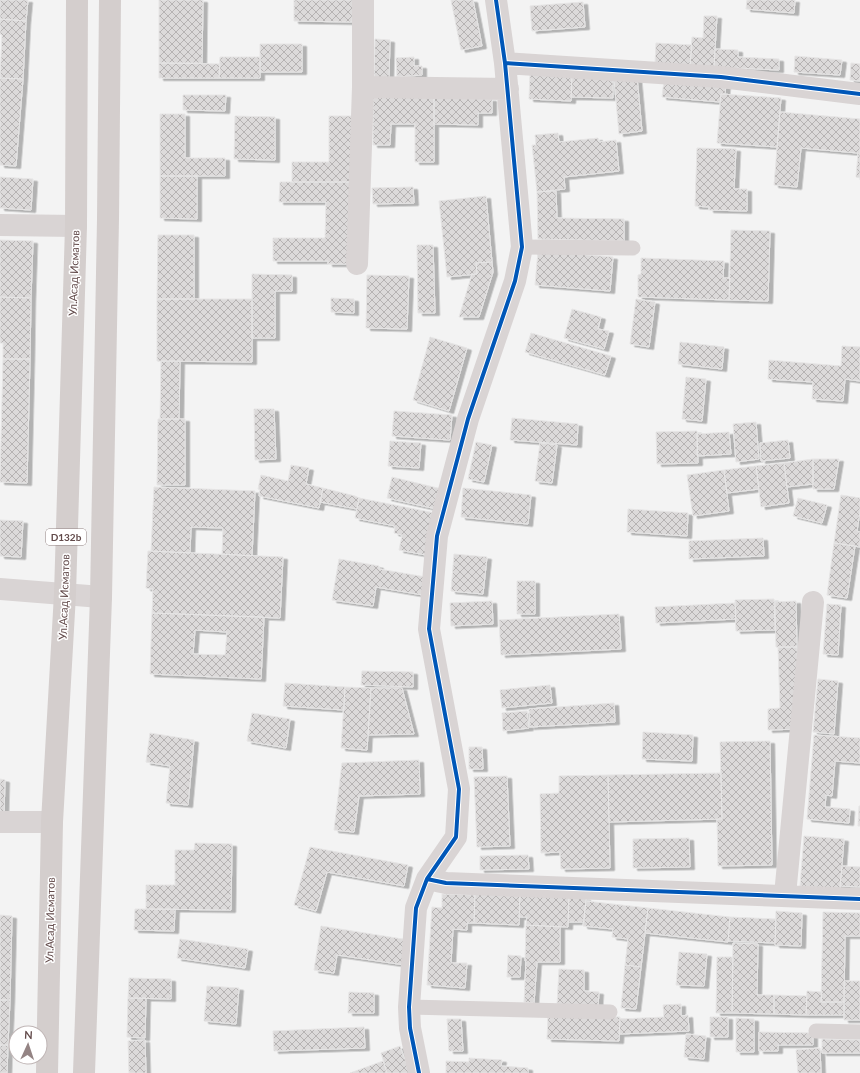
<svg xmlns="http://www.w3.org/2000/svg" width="860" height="1073" font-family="Lato,sans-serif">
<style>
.building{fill:url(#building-cross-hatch);stroke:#e6e5e5;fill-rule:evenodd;filter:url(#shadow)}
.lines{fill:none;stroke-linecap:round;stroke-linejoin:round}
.lane{stroke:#d9d4d4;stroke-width:15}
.street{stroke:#d9d4d4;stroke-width:22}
.primary{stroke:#d4cecd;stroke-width:22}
.cycleway-casing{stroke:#fff;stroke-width:6}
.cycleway{stroke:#0057b8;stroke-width:4}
.labels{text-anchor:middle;stroke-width:3;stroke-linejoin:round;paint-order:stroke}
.shield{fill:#fff;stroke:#908080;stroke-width:1}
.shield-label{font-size:10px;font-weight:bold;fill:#614949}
.street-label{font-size:11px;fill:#614949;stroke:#fff}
</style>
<defs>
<pattern id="building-cross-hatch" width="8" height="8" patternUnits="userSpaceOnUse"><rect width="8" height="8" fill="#dcdada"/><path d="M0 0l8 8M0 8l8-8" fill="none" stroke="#b6b3b3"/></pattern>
<filter id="shadow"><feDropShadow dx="4.5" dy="2.5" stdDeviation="0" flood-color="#0004"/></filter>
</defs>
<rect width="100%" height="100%" fill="#f3f3f3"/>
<path class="building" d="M0 0H28L26 21 0 19Z
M159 0H203L202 63H159Z
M294 0H353L352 22 294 21Z
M451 0H473L482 46 461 50Z
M747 0H795L794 13 746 9Z
M583 2 585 27 532 31 530 6Z
M704 16H717L714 67 690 66 692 37 703 38Z
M0 19 26 21 23 79 0 78 2 35 0 34Z
M375 39 390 40 389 78H374Z
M656 43 692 45 690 66 655 63Z
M260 44H302V72H260Z
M715 49 738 50V57L779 59V70L737 68V71L714 69Z
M795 56 842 60 840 75 794 72Z
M220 57H260V78H219Z
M414 57V66H422V75L397 77 396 58Z
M159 63 220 64 219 78H159Z
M851 63 860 64V81L850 80Z
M530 74 572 75 571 101 529 99Z
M572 75 613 76V98L571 97Z
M637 77 642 131 619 134 614 79Z
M0 78 23 79 16 166 0 165Z
M664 80 726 85 725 94H721L720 102 662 97Z
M721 94 781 98 777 147 717 143Z
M183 95H226L225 111 183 110Z
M373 97 434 98V162H415V124H391L390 145H373Z
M434 98 492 99V113H478V125L434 124Z
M780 112 860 119V178L856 177 858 153 801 148 797 187 774 185Z
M160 114H185V158H225V176H160Z
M235 116 275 117V160L234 159Z
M329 116H352V182H292V162H329Z
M558 133 559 142 598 138 599 142 616 140 619 171 564 177 565 189 537 192 532 145H536L535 135Z
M697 148 736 149 734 189H747V211L709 210V207L695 206Z
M160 176H197V219L160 218Z
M0 177 33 179 31 210 0 208Z
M280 182H352V264H328V261H273V238H325L326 202H279Z
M413 187 414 203 373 204 372 188Z
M556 191 557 218 624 219V241L538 239 537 192Z
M486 196 492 262 476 263 477 274 447 277 439 201Z
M731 230 770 231 768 301 729 300Z
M158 235H194V299H157Z
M0 240 33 241 31 298 0 297Z
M417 245H433L435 313H418Z
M538 251 613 257 610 291 535 285Z
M641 258 724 261 723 278H730L729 300 638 297V275L641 274Z
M492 262 493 272 479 317H459L472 274H477L476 263Z
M252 274 292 275V291H275V338H252Z
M367 275 409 276 407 329 366 328Z
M0 297 31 298 30 359H3V343H0Z
M331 298 354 299V313L331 312Z
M157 299H252V362L157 361Z
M636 299 655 302 649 347 630 344Z
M572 309 601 317 598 329 609 331 604 349 564 338Z
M531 333 611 356 605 375 525 352Z
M430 337 467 348 449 411 413 400Z
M680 342 724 347 722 369 678 364Z
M842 346 860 347V381L845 379 843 401 812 399 813 382 768 379 769 360 841 366Z
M3 359H30L27 483 0 482Z
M161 361H180L179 419H160Z
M686 377 706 379 702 421 682 419Z
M254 409H274L276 459 255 460Z
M394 411 452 415 450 440 392 436Z
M512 418 578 424 577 445 510 440Z
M158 419H185V485H157Z
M756 422 759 459 736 462 733 424Z
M697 431 698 463 657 464 656 432Z
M729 432 731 454 697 456V434Z
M788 440 790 458 761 461 760 443Z
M390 441 421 443 419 468 388 466Z
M476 442 492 445 484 482 468 479Z
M540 443 557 445 552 483 535 481Z
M813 459H839L834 489H813Z
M813 459V484L787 487 784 463Z
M784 463 789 503 761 507 756 466Z
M291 465 309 468 306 484 323 488 319 508 259 496 260 490 258 489 261 475 288 481Z
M756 466 759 489 727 493 724 470Z
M724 470 729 511 693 516 687 475Z
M392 477 446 490 441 510 387 498Z
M154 487 255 491 252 556 222 554 223 528 191 527 190 553 151 551Z
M323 488 355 496 359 498 357 509 320 502Z
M463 488 531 495 528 524 461 517Z
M841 495 860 498V512L857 531 860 532V547L834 543Z
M359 498 435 513 426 555 399 550 402 535 394 533 395 526 355 518Z
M798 498 827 505 822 523 793 516Z
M628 509 688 513 687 536 627 532Z
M0 520 23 521 21 557 0 556Z
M763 538 764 556 689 559V541Z
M834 543 855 546 847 598 827 595Z
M148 551 283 557 280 618 152 613 153 589 146 588Z
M454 554 487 557 483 594 451 591Z
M339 559 379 566V569L426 577 423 595 376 587 373 606 332 600Z
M517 581H535V614H517Z
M774 599 775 630 736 631 735 600Z
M492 601 493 624 451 626 450 603Z
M796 601 797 647H776L775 602Z
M735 603 736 619 656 623 655 607Z
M827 604 841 605 838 655 823 654Z
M152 613 264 617 261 679 150 674ZM195 630 227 632 225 655 193 654Z
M619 614 621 649 501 655 499 620Z
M778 647H797L799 729 768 730V709L780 708Z
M362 671 413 672V687L361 685Z
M818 679 838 681 834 734 813 732Z
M285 683 345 687 344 710 283 706Z
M550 685 552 703 502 708 500 690Z
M345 687 371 688 367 750 341 748Z
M371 688H402L414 734 368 735Z
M614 703 615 722 530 727 529 709Z
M527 711 529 728 503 731 502 713Z
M252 713 290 719 286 748 247 741Z
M643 732 693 735 692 761 642 759Z
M150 733 194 740 188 805 166 803 170 766 146 762Z
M814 735 860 738V763L835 761 832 796 826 795 825 807 850 809 849 823 807 819Z
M770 741 772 865 718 866 717 819H722L720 742Z
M469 747H482L483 769H469Z
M419 760 420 794 359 796 354 832 334 830 342 763Z
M721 773 722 819 609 822 608 775Z
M608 775 610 868 561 869 560 852 541 853 540 794 559 793V776Z
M507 776 510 846 477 847 474 777Z
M0 779 5 780 4 815H0Z
M859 806H860V826H858Z
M804 836 844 839 840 889 800 886Z
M689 838 690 867 633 868V839Z
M195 843 232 844 231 910 146 909V885H175V850H194Z
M310 847 408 865 404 886 327 872 316 911 294 905Z
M528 855 529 869 480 870V856Z
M842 866 860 867V887L840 886Z
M475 892 520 893 519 925 474 923Z
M520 893 569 894 568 927 526 925 527 917H519Z
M442 894 475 895 474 923H467V930L453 929 451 963H467L465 988 427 985 432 907 442 908Z
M569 897 586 898 584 922H568Z
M586 901 648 908 641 967 625 965 628 939 612 937 613 929 583 926Z
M648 908 730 917 728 942 645 933Z
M135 909H175L174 931 134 930Z
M776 911 802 913 801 946 775 945Z
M823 912 860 913V936H845L844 1002H821Z
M0 915 12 916 10 1000H0Z
M730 917 776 919 775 943 728 941Z
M526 925 560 927V962H537L534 1003 524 1002 526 961H525Z
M321 926 409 940 405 965 337 955 334 973 314 970Z
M180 939 248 949 245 968 177 958Z
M733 943 758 944 757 995H774V1014L732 1013Z
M679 952 707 954 704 986 676 985Z
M508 955 521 956 520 977H507Z
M717 957H733L732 1013H716Z
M625 965 641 967 636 1009 621 1008Z
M559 969 584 970V991L599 992 598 1007 557 1005Z
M129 978 171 979V999L128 998Z
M844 981H860V1020H844Z
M207 986 239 988 236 1024 204 1021Z
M807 991 822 992 821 1002H844V1015H806Z
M349 992 374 993V1013H348Z
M774 995 807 996 806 1015 774 1014Z
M128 998H146L145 1038 127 1037Z
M0 1000H10L8 1045H0Z
M681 1004V1016L688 1015 689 1031 619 1034 620 1019 664 1017 663 1005Z
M548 1015 620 1017 619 1041 547 1039Z
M710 1017H728V1037H710Z
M736 1018 754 1019V1052H736Z
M447 1019H461L463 1051H449Z
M364 1027 365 1048 274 1051 273 1031Z
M759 1032 813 1033V1045H778V1051H759Z
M686 1034 706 1036 704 1059 684 1057Z
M822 1039 860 1040V1053H822Z
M145 1040 146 1073H129L128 1041Z
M0 1045H8L7 1073H0Z
M400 1046 410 1073H387L381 1053Z
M820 1048 821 1073H798L796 1050Z
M469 1058 502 1060 501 1066 528 1068V1073H446V1061L469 1062Z
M383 1061 387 1073H350Z"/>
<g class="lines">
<path class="lane" d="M522 247 633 248
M409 1007 610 1012
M816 1031 860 1032"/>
<path class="street" d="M505 63 721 77 860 94
M363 87 508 89
M0 225 76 226
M357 264 363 87V0
M0 589 101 597
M0 822H52
M427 879 446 883 860 899
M785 895 813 602
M419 1073 410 1028 409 1007 416 908 427 879 456 837 459 789 429 629 437 536 468 419 515 281 522 247 505 63 496 0"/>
<path class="primary" d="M47 1073 52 822 65 594 76 226 77 0
M84 1073 101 597 108 219 110 0"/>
<g class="cycleway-casing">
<path id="cycleway" d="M505 63 721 77 860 94
M427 879 446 883 860 899
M419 1073 410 1028 409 1007 416 908 427 879 456 837 459 789 429 629 437 536 468 419 515 281 522 247 505 63 496 0"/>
</g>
<use href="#cycleway" class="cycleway"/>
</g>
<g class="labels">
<rect class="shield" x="46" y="529" width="40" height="16" rx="3"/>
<g class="shield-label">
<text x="66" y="541">D132b</text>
</g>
<g class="street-label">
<text transform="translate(74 273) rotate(-88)" y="4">Ул.Асад Исматов</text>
<text transform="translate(64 597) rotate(-88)" y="4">Ул.Асад Исматов</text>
<text transform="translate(50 920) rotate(-89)" y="4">Ул.Асад Исматов</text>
</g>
</g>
<g transform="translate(28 1045) rotate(3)"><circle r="19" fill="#ffffff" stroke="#c0b6b6"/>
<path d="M0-3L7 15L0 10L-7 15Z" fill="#948484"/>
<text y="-6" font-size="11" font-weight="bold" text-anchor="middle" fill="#614949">N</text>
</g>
</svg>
